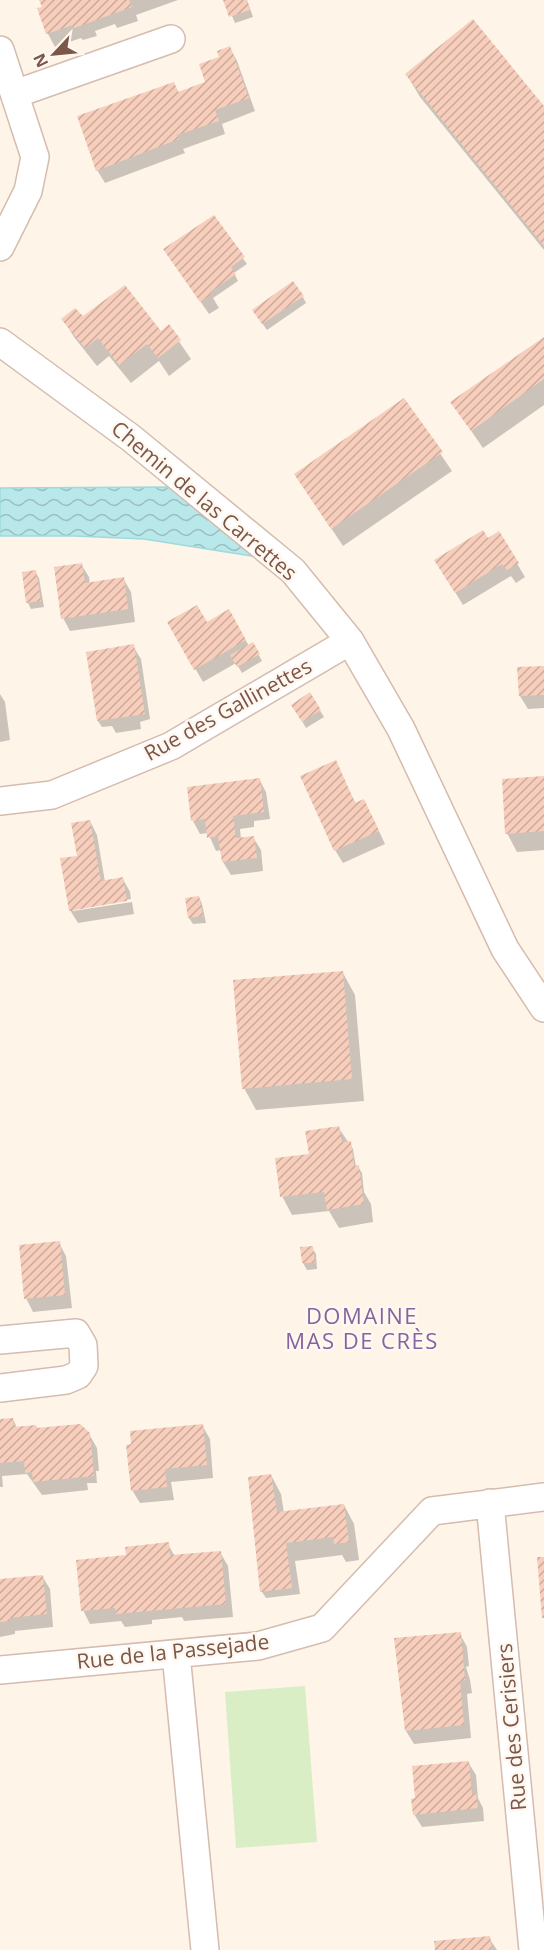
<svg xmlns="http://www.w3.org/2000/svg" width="544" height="1950" font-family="'Open Sans',sans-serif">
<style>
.garden{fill:#d9eec4}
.water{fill:url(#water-waves);stroke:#9edade;stroke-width:1.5}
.shadow{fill:#0003}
.building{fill:url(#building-hatch)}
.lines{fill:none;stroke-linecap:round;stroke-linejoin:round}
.street-casing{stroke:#d5bcae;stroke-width:30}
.street{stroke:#fff;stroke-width:27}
.labels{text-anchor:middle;stroke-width:5;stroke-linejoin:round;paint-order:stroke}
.street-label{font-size:21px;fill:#7c5648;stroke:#fff8f0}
.neighbourhood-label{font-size:22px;letter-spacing:1.5px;fill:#86649f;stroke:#fff8f0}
</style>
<defs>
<pattern id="water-waves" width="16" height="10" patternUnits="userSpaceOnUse" patternTransform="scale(1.5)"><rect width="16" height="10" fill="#b9e8eb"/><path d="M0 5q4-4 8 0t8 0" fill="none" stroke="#9bbfc0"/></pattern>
<pattern id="building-hatch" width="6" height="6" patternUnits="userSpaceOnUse" patternTransform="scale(1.5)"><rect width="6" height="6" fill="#f7cebc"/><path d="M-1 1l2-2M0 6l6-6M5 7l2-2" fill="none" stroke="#cdaa9b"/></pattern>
</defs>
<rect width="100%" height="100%" fill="#fef4e8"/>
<path class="garden" d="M305 1686 317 1842 236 1848 225 1692Z"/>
<path class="water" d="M172 487 252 556 144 539 75 536H0V488Z"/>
<path class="shadow" d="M41 0H178L136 15 138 21 117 28 115 24 95 31 97 36 83 40 81 38 55 47 48 34 39 9 43 8Z
M225 0H247L253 17 235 23Z
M230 48 237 61 255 111 222 124 225 134 183 149 185 153 105 183 97 170 174 83 179 93 207 83Z
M407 75 544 108V250L420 97Z
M234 246 247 264 234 273 238 281 213 298 219 308 209 314 165 250Z
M303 297 306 303 267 330 258 317Z
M82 318 161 333 169 327 191 359 169 376 159 361 131 383 109 356 97 366 74 337 63 319Z
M544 338V405L483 448 452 403Z
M404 400 452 471 343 546 296 475Z
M499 533 525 577 516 583 511 576 463 605 444 574Z
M81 564 89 577 90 584 123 578 131 592 135 622 70 631 63 618Z
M35 572 39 578 44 607 31 609 28 603Z
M229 611 249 646 253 644 262 661 242 673 236 663 203 682 169 623 207 624Z
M133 646 141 659 150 719 140 722 141 729 116 733 112 726 102 727 98 721 87 653Z
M544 667V708L528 709 520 696 518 668Z
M0 694 5 702 10 740 0 742Z
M310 694 324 717 306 728 293 705Z
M335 762 356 804 371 814 385 844 343 863 335 850Z
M544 778V850L517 852 507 833Z
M259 779 266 792 270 819 254 821V827L240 829 241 839 253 837 261 850 263 871 231 875 223 862 221 850 216 851 208 833 200 834 193 821Z
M90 821 97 835 105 882 123 879 130 892 131 899 73 908V911L132 902 134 914 78 923 70 910 78 857Z
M199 897 202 904 206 923 193 924 189 918Z
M343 973 355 995 364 1101 256 1110 244 1088Z
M338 1127 353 1149 356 1167H358L362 1173 364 1192 371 1204 373 1222 339 1228 329 1211 292 1215 282 1196 311 1155Z
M59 1243 66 1256 72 1308 33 1312 26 1298Z
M312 1248 316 1254 317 1269 307 1270 303 1263Z
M13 1419 17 1428 36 1426 38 1430 89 1434 97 1448 99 1471H96L97 1483H87L88 1490 42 1495 27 1474 2 1476 3 1487H0V1421Z
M202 1425 210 1439 213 1478 171 1482 174 1500 140 1503 132 1490Z
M271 1475 281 1494 284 1513 344 1505 354 1524 359 1560 346 1562 342 1555 295 1561 300 1594 266 1598 262 1592 249 1478Z
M168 1544 175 1557 220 1552 228 1566 233 1617 184 1621 182 1617 152 1620V1624L125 1627 121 1621 90 1624 83 1610 127 1556Z
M42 1576 50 1589 53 1627 15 1631V1634L0 1637V1580Z
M460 1634 467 1647 469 1666 466 1667 470 1680 472 1693 467 1694 471 1738 414 1744 406 1731 396 1640Z
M468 1762 476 1775 478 1798 483 1808 484 1821 422 1827 414 1814 417 1800Z
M489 1938 497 1950H436Z"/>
<path class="building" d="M39 0H129L132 7 74 28 73 25 46 34 37 8 42 7Z
M223 0H247L250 10 229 17Z
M473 19 544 106V246L405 74Z
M230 46 249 98 215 110 219 121 177 135 179 139 96 171 77 116 174 82 178 92 205 82 199 64 219 57 217 51Z
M214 215 245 257 231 267 236 274 210 292 212 294 200 302 163 249Z
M293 281 304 296 262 324 252 310Z
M125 285 161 331 169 324 181 340 158 358 147 344 119 365 98 338 85 348 61 319 75 308 83 316Z
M544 337V379L471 431 450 402Z
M404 398 443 452 331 529 294 474Z
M483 530 488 538 499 531 519 563 507 570 502 564 455 593 434 560Z
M82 563 85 583 124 577 128 609 61 619 54 567Z
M36 570 41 601 26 603 22 572Z
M197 605 207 622 229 609 246 640 194 670 167 622Z
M253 642 260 654 237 667 230 655Z
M134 644 145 714 97 721 86 652Z
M544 666V695L519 696 517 667Z
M310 692 321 710 302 722 291 705Z
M336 760 355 803 364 799 379 831 334 851 300 776Z
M544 776V831L505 834 502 779Z
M260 778 264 812 233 816 236 838 254 836 257 858 222 862 218 836 207 838 205 819 191 821 187 787Z
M90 820 101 881 123 877 127 901 69 911 60 858 77 856 71 823Z
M199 896 203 916 188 918 185 898Z
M343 971 352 1079 242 1089 233 980Z
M339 1126 342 1142 351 1141 354 1166 359 1165 364 1204 327 1210 324 1192 280 1197 275 1158 309 1154 305 1131Z
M60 1241 65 1295 24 1299 19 1245Z
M313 1246 315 1263H302L300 1247Z
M13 1418 14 1427 36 1425V1428L80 1424 90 1433 94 1476 33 1482 32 1472 25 1473 24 1461 0 1463V1419Z
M203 1424 207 1465 165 1469 167 1487 131 1491 126 1445 131 1444 130 1431Z
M271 1474 277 1512 344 1504 349 1542 334 1544 333 1537 286 1543 292 1588 260 1592 248 1477Z
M169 1542 170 1555 221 1551 226 1604 116 1614 115 1608 81 1611 76 1560 126 1555 125 1547Z
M537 1557H544V1618H542Z
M43 1575 47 1614 9 1618V1621L0 1622V1579Z
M461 1632 465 1680 460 1681 464 1725 405 1731 394 1638Z
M469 1761 472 1794 476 1793 478 1808 413 1815 411 1799 415 1798 412 1766Z
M490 1936 492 1950H435L434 1941Z"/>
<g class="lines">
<g class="street-casing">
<path id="street" d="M0 50 35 157 28 191 0 247
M15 94 171 39
M0 342 131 438 293 571 350 641 401 729 505 949 544 1008
M0 801 52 795 171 746 350 641
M0 1340 76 1333 83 1345 84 1366 78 1375 66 1380 0 1388
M490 1503 533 1950
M176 1654 205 1950
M0 1670 258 1646 322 1628 432 1511 544 1497"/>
</g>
<use href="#street" class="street"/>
</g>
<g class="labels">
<g class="street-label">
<text transform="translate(204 501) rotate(40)" y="7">Chemin de las Carrettes</text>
<text transform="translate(228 710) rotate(-29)" y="7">Rue des Gallinettes</text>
<text transform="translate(173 1652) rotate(-6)" y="7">Rue de la Passejade</text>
<text transform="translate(512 1727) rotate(-95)" y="7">Rue des Cerisiers</text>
</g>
<g class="neighbourhood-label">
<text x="362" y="1324">DOMAINE<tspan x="362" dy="25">MAS DE CRÈS</tspan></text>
</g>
</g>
<g transform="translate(54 54) rotate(244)" stroke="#fff8f0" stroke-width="4.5" paint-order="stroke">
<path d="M0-4.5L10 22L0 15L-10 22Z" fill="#7c5648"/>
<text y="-9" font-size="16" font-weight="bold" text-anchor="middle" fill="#7c5648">N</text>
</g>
</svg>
